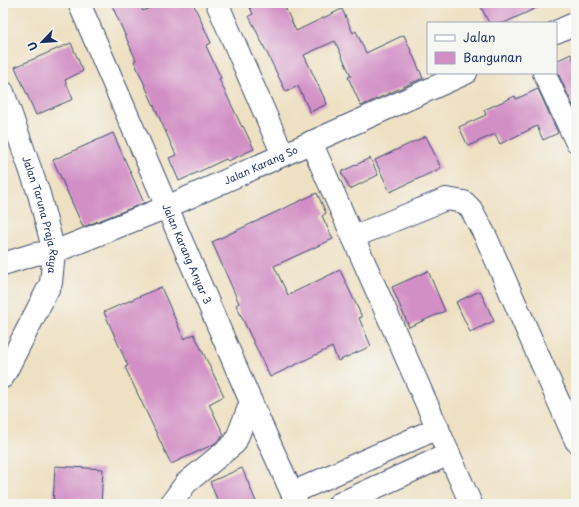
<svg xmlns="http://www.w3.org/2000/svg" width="579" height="507" font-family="'Playpen Sans',sans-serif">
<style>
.building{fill:#d28fc5}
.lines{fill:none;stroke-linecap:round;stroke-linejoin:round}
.minor-casing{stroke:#3b4a6d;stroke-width:24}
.minor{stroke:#fff;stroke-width:22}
.labels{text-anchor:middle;stroke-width:4;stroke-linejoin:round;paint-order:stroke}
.street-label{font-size:10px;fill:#1b2f5e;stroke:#f6f6f2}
</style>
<rect width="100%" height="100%" fill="#f6f6f2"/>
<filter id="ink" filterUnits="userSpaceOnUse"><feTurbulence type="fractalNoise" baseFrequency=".025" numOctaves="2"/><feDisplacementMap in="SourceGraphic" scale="8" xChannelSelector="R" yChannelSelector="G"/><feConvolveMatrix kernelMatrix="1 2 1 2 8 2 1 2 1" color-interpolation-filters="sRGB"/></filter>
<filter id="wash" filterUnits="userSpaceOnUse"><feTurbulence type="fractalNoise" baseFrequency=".012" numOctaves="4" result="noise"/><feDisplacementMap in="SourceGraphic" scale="16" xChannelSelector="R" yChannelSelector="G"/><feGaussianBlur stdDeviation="0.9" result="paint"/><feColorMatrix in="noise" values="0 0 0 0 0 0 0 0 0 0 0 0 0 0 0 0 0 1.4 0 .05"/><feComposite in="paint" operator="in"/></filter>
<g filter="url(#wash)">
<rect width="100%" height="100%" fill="#eee0c2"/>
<g id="blocks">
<path class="building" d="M111 3H140L143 11 160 3H193L211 43 206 46 221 78 219 79 242 127 243 126 254 149 228 161 226 159 179 181 169 158 176 155 134 61 136 60Z
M248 3H283L296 31 342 9 353 33 356 31 366 53 404 35 423 78 361 106 348 77 351 76 335 41 304 55 327 104 310 112 298 86 286 92 249 16 253 14Z
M479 3H547L504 23H489Z
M71 43 83 71 65 80 73 99 36 115 15 67Z
M571 54 576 65V112L556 69V61Z
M538 89 558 133 543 140 537 126 500 144 495 134 468 146 459 127 486 115 484 110 515 96 516 99Z
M113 133 144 203 83 227 53 160Z
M426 136 441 168 390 192 375 160Z
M370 158 378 175 350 189 341 172Z
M317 193 326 213 322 216 333 239 274 266 288 295 340 270 362 317 359 318 371 346 338 361 332 347 270 377 236 305 239 303 212 242Z
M428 271 445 311 409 327 392 287Z
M161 287 184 339 194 334 224 396 209 404 224 435 214 444 171 464 125 367 128 366 104 312Z
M480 291 494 321 470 332 456 302Z
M55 466 103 469 101 504H53Z
M242 468 257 504H219L210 482Z"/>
</g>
</g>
<g filter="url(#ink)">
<use href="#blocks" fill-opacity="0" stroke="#3b4a6d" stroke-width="1"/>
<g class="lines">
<g class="minor-casing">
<g id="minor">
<path id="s1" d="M79 3 251 402 297 504"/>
<path d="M217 3 283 155"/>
<path d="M556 32 576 23"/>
<path d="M544 73 576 141"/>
<path id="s2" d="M3 92 39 194 54 252 51 283 3 377"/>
<path d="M311 142 471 504"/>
<path d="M353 237 446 199 464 202 471 209 486 237 576 441"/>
<path id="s3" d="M3 264 35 254 54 252 167 207 466 73"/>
<path d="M292 493 438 428"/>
<path d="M171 504 186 483 235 443 251 402"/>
<path d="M339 504 449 454"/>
</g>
</g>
<use href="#minor" class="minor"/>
</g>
</g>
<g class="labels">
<g class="street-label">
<text dy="4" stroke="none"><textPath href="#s3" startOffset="277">Jalan Karang So</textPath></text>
<text dy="4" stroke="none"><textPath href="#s2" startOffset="129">Jalan Taruna Praja Raya</textPath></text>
<text dy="4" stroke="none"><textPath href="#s1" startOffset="273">Jalan Karang Anyar 3</textPath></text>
</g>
</g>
<rect width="579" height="507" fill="none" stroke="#f6f6f2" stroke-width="16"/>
<rect x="427" y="22" width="130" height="52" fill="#f6f6f2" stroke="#9ea6b7"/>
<rect x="435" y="35" width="20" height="6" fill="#ffffff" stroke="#9ea6b7"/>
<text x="463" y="42" font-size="12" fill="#1b2f5e">Jalan</text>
<rect x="435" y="52" width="20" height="12" fill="#d28fc5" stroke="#9ea6b7"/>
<text x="463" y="62" font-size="12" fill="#1b2f5e">Bangunan</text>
<g transform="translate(42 42) rotate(245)" stroke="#f6f6f2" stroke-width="3" paint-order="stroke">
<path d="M0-3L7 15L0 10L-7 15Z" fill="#1b2f5e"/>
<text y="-6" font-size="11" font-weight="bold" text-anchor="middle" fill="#1b2f5e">U</text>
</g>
</svg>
